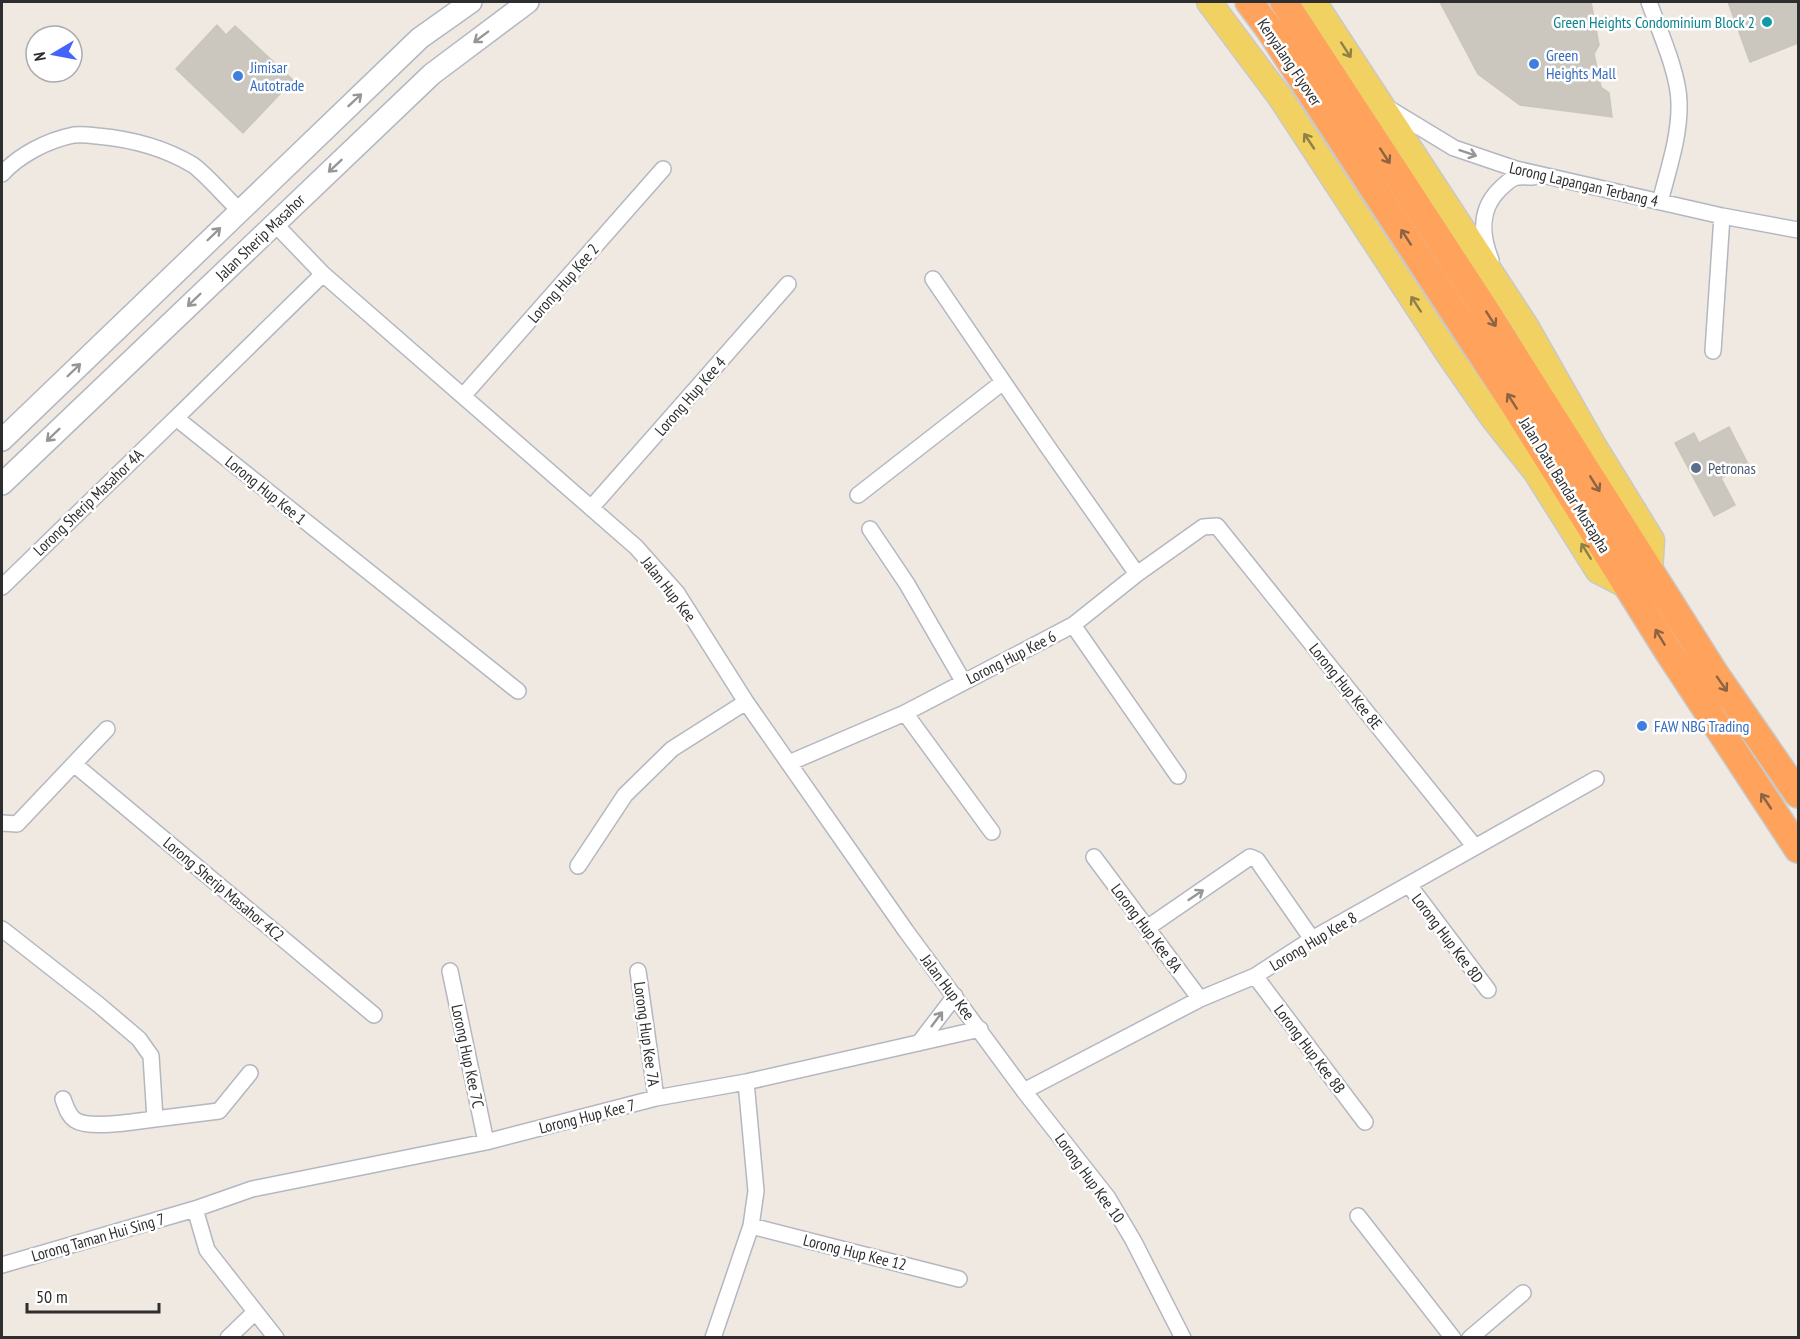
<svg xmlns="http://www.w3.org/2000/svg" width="1800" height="1339" font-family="'PT Sans Narrow',sans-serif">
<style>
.building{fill:#cbc7bf;stroke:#cbc5ba;stroke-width:1.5}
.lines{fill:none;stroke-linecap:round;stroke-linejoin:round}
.street-casing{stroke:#b4b7c1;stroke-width:18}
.secondary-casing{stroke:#b4b7c1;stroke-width:24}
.primary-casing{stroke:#c9c9c9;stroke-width:27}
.highway-casing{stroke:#c9c9c9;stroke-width:30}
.street{stroke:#fff;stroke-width:15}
.secondary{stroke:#fff;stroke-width:21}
.primary{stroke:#f2d163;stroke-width:24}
.highway{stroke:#ffa35c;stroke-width:27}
.oneway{stroke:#969696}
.oneway2{stroke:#908048}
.oneway3{stroke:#8c6343}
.culture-dot{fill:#0f9aa8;stroke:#fff;stroke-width:2}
.shop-dot{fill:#3f7fe0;stroke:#fff;stroke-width:2}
.service-dot{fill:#5c6f8a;stroke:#fff;stroke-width:2}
.labels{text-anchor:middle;stroke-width:5;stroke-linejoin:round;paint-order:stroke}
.culture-label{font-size:16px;fill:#0d838f;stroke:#fff;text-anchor:end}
.shop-label{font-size:16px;fill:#366cbe;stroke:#fff;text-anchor:start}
.street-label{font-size:16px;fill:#2e2e2e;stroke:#fff}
.service-label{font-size:16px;fill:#4e5e75;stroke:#fff;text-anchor:start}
</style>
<rect width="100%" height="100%" fill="#efe9e1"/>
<path class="building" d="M1440 2H1591L1599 45 1594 54 1601 87 1609 93 1612 117 1520 105 1478 74Z
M1728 2H1798V43L1750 62Z
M217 25 226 35 235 26 293 80 243 133 176 69Z
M1729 427 1748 464 1721 478 1735 505 1714 516 1675 443 1694 433 1699 443Z"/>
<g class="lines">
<g class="street-casing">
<path id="street" d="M1649 2C1659 30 1679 74 1679 103 1680 136 1668 170 1660 202
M1388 108 1454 148 1516 169 1722 216 1798 230
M2 174C19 155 48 140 74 135 81 134 89 135 97 136 131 139 163 147 193 165 208 176 225 197 239 210
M274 223 323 274 636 547 677 593 746 702 906 931 1024 1091 1108 1198 1133 1240 1183 1338
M1491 260C1481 235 1479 210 1499 190 1503 186 1509 180 1514 178 1519 176 1528 177 1533 177
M323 274 176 418 518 691
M933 279 1045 443 1137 574
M1713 351 1722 216
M463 396 663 169
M858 495 1003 382
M591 508 788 284
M870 529 907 584 963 681
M2 587 176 418
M1073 625 1178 776
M905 713 992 832
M789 763 905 713 1073 625 1137 574 1203 527 1217 526 1475 847
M74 764 374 1015
M2 823 17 824 107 729
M1094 857 1200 999
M578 866 625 795 672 749 746 702
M1409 885 1488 990
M1147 928 1250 857 1257 860 1312 939
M2 929 99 1005 139 1039 151 1056 155 1119C137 1121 90 1130 75 1120 68 1115 66 1107 63 1099
M450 971 486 1142
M638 971 656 1098
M1255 976 1365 1122
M919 1043 955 996
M1024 1091 1200 999 1255 976 1312 939 1596 779
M155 1119 219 1111 250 1073
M195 1209 207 1250 276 1338
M1358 1216 1453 1338
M751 1226 959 1279
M2 1265 195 1209 252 1189 486 1142 656 1098 746 1082 980 1029
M228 1338 255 1312
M713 1338 751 1226 756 1191 746 1082
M1470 1338 1523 1293"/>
</g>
<g class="secondary-casing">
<path id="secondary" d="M2 440 420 38 471 2
M2 484 432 74 528 2"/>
</g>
<g class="primary-casing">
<path id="primary" d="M1209 2 1280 97 1449 355 1492 417 1535 471 1598 571 1629 587
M1314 2 1526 326 1593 444 1652 540 1650 572"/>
</g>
<g class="highway-casing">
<path id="highway" d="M1249 2 1270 30 1512 401 1668 651 1798 849
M1284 2 1480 302 1715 674 1798 794"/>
</g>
<use href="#street" class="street"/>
<use href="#secondary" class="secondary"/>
<use href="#primary" class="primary"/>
<use href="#highway" class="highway"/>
</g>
<defs><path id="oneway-shaft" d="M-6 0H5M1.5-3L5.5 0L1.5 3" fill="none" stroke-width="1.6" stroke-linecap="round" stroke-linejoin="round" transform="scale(1.5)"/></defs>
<g class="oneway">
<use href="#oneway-shaft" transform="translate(481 37) rotate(143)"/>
<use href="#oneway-shaft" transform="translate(355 100) rotate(-43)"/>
<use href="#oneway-shaft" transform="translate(1468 153) rotate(19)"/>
<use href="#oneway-shaft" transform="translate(335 166) rotate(137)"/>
<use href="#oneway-shaft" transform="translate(214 234) rotate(-44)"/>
<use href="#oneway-shaft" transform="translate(194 300) rotate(136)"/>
<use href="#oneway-shaft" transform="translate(74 370) rotate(-44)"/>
<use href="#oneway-shaft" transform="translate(53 435) rotate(136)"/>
<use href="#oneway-shaft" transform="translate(1196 895) rotate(-34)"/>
<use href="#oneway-shaft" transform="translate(937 1019) rotate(-53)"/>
</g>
<g class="oneway2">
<use href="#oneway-shaft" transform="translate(1346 50) rotate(57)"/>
<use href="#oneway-shaft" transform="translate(1309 141) rotate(-124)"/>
<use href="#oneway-shaft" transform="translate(1416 304) rotate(-123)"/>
<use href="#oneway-shaft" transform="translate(1586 551) rotate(-122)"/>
</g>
<g class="oneway3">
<use href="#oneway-shaft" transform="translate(1385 156) rotate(57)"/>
<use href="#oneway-shaft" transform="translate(1406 237) rotate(-123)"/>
<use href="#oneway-shaft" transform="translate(1491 319) rotate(57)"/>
<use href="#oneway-shaft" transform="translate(1512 401) rotate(-123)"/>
<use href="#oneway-shaft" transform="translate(1595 484) rotate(58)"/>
<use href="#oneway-shaft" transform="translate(1660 637) rotate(-121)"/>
<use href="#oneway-shaft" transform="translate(1722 684) rotate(55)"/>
<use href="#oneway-shaft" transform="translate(1766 801) rotate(-124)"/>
</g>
<circle class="culture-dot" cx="1767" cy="22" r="6"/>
<g class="shop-dot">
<circle cx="1534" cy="64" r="6"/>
<circle cx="238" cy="76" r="6"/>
<circle cx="1642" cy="726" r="6"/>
</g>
<circle class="service-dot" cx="1696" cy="468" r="6"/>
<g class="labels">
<g class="culture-label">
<text x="1755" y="28">Green Heights Condominium Block 2</text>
</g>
<g class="shop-label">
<text x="1546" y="61">Green<tspan x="1546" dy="18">Heights Mall</tspan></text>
<text x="250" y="73">Jimisar<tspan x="250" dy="18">Autotrade</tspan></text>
<text x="1654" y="732">FAW NBG Trading</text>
</g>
<g class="street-label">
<text transform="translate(1290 62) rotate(56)" y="6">Kenyalang Flyover</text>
<text transform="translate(1584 184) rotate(13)" y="6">Lorong Lapangan Terbang 4</text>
<text transform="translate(260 237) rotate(-44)" y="6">Jalan Sherip Masahor</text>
<text transform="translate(563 283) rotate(-49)" y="6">Lorong Hup Kee 2</text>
<text transform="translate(690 396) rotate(-49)" y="6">Lorong Hup Kee 4</text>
<text transform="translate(1565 485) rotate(58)" y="6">Jalan Datu Bandar Mustapha</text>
<text transform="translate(266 490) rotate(39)" y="6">Lorong Hup Kee 1</text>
<text transform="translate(88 502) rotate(-44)" y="6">Lorong Sherip Masahor 4A</text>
<text transform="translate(669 589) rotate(52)" y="6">Jalan Hup Kee</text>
<text transform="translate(1011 657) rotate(-27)" y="6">Lorong Hup Kee 6</text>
<text transform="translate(1346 686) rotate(51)" y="6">Lorong Hup Kee 8E</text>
<text transform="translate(224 889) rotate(40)" y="6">Lorong Sherip Masahor 4C2</text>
<text transform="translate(1147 928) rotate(53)" y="6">Lorong Hup Kee 8A</text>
<text transform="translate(1448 938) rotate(53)" y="6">Lorong Hup Kee 8D</text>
<text transform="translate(1313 941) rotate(-31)" y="6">Lorong Hup Kee 8</text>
<text transform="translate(948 987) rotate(53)" y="6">Jalan Hup Kee</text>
<text transform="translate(647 1034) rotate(82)" y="6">Lorong Hup Kee 7A</text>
<text transform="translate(1310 1049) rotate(53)" y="6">Lorong Hup Kee 8B</text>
<text transform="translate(468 1056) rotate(78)" y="6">Lorong Hup Kee 7C</text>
<text transform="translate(587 1116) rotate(-14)" y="6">Lorong Hup Kee 7</text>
<text transform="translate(1090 1178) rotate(54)" y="6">Lorong Hup Kee 10</text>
<text transform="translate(98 1237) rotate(-16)" y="6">Lorong Taman Hui Sing 7</text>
<text transform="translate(855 1252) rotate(14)" y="6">Lorong Hup Kee 12</text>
</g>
<g class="service-label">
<text x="1708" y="474">Petronas</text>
</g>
</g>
<rect width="1800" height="1339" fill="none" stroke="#2e2e2e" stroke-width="6"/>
<g transform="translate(54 54) rotate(260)"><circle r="28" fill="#ffffff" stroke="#ababab" stroke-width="1.5"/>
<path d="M0-4.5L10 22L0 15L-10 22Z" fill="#4264fb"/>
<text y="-9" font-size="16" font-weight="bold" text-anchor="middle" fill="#2e2e2e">N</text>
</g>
<path d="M27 1303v9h132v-9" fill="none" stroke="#2e2e2e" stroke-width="3"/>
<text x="36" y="1303" font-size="18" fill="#2e2e2e" stroke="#ffffff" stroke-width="4.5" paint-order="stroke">50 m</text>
</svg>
